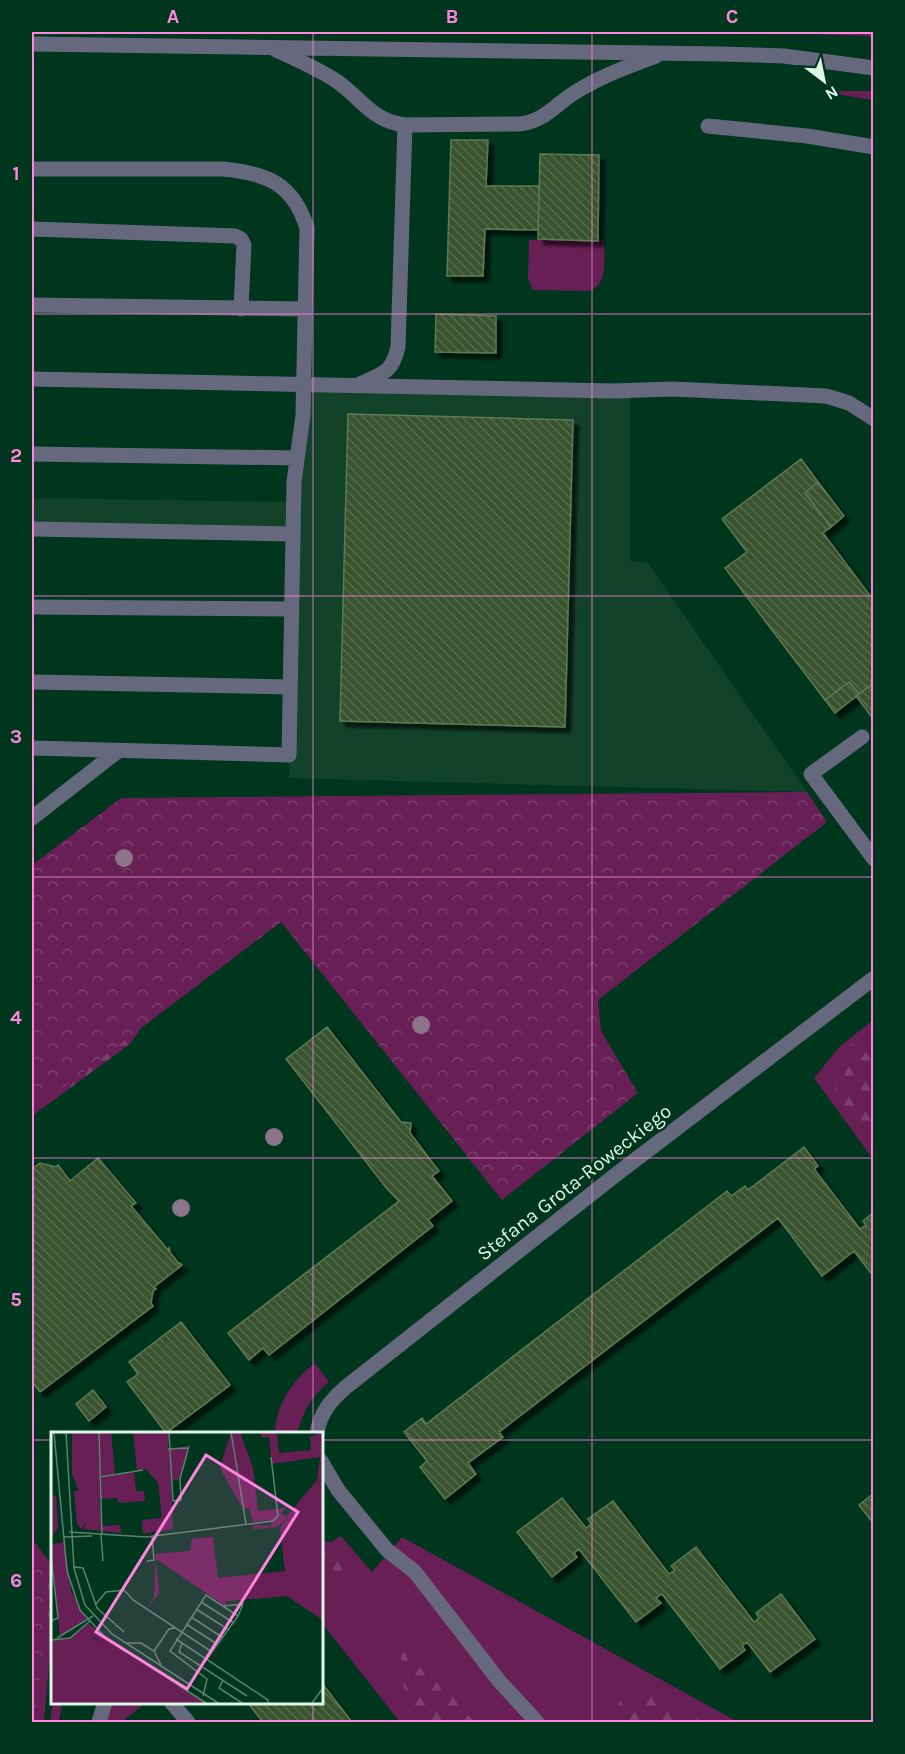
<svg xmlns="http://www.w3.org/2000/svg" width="905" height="1754" font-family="Karla,sans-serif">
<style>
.built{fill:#13422b}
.grass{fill:#671f56}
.forest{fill:url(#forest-firs)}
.park{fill:url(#park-crowns)}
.building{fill:url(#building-back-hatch);stroke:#5d7b53;stroke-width:1.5;filter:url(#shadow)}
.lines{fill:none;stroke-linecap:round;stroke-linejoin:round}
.minor{stroke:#66697d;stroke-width:15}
.tree{fill:#8b738a}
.grid{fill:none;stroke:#ff85de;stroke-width:1.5;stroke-opacity:0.55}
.labels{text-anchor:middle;stroke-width:5;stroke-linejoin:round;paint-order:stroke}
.street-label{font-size:20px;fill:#dcf7e6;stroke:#00351e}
.inset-road{fill:none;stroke:#58836e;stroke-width:1.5}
.view{fill:#ff85de;fill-opacity:0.15;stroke:#ff85de;stroke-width:3}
.inset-edge{fill:none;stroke:#dcf7e6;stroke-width:3}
.neatline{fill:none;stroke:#ff85de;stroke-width:2}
.grid-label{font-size:20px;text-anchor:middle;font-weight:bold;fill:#ff85de}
</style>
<defs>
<pattern id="forest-firs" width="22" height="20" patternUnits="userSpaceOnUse" patternTransform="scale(1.5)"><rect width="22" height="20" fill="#671f56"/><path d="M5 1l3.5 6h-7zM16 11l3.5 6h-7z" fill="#7c406e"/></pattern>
<pattern id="park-crowns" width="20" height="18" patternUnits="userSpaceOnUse" patternTransform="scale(1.5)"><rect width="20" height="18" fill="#671f56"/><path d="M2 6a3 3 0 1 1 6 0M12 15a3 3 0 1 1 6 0" fill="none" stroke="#7c406e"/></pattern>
<pattern id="building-back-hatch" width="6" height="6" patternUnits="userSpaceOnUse" patternTransform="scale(1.5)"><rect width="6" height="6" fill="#37532d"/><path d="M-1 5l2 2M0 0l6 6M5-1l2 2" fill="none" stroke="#536c4b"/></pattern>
<filter id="shadow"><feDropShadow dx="5.5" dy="5.5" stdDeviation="1.5" flood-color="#0009"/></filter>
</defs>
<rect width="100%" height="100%" fill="#00351e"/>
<path class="built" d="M304 385 630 390V561L648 563 807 792 289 778 293 534 32 529V498L294 502Z"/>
<path class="grass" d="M613 32H737L613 34Z
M761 32H873V37L864 36Z
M816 91H873V100Z
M529 240H604C604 258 609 284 589 291L533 290 528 279Z
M873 1020V1159L814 1078 840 1046Z
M315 1363 329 1382C309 1399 305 1409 297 1433H275C276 1404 293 1380 315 1363Z
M341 1536 372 1572 402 1537 738 1722H400L321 1622V1540L326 1546Z
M32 1539 52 1565V1633L44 1722H32Z
M53 1702H62L59 1722H50Z
M105 1702H147L121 1722H99Z"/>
<path class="forest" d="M142 1020 138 1033 130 1044 32 1116V1080Z
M873 1027V1146C852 1117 813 1083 848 1048 855 1040 865 1035 873 1027Z
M321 1539C340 1545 347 1549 354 1568 343 1574 333 1581 321 1576Z
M410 1644 417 1648 421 1656 474 1722H421C409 1705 388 1660 410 1644Z
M630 1691H640L703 1722H623L617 1709 622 1696Z"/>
<path class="park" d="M807 792 827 822 598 1000 601 1031 638 1093 502 1200 281 922 32 1111V865L121 798Z
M32 1553 52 1580V1601L34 1722H32Z"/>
<path class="building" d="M451 140H488L486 186H539L538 230 485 229 483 276H447Z
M540 154 599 155 598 241 538 239Z
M436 314 496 316V353L435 352Z
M348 414 573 420 565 727 340 721Z
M801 459 818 482 805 493 831 527 823 533 874 601V683L859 694 849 682 825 700 725 568 747 552 722 519Z
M818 482 844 516 831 527 805 493Z
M849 682 859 694 835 713 825 700Z
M874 683V720L856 696Z
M327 1027 401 1122 411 1123 410 1133 439 1171 432 1176 452 1201 428 1220 433 1226 269 1355 263 1348 249 1360 228 1333 399 1201 388 1190 286 1059Z
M804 1147 818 1166 814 1169 860 1229 866 1225 863 1221 874 1212V1277L854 1251 822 1276 778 1218 499 1432 503 1437 468 1463 476 1474 445 1499 420 1467 427 1461 404 1432 422 1418 426 1424 727 1191 731 1196 745 1186 748 1190Z
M98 1158 136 1203 131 1206 168 1250 169 1248 170 1250 169 1251 179 1264 180 1263 182 1265 154 1287 156 1289 153 1291 151 1303 153 1306 40 1392 32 1382V1169L40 1163 56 1167 58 1165 70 1181Z
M181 1322 230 1385 166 1433 127 1382 138 1374 129 1362Z
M93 1390 106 1407 89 1421 76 1404Z
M874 1493V1524L859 1505Z
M562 1498 586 1528 591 1524 588 1519 613 1501 669 1574 675 1570 671 1566 696 1547 754 1622 759 1618 756 1613 781 1594 815 1639 770 1672 747 1642 742 1646 745 1650 720 1669 662 1594 656 1598 661 1603 636 1622 579 1549 574 1553 577 1557 552 1577 517 1532Z
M321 1682 352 1722H263L247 1702H321Z"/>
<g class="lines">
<path class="minor" d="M32 44 721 54 784 56 874 68
M276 50C296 59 316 68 335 80 362 98 371 121 405 125L519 124C545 122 557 102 579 90 603 75 630 66 656 56
M708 126 807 136 874 147
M32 169H223C266 173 293 183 307 228L303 415 294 482 289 755 32 748
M32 229 235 236 241 239 244 245 241 309
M32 305 305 309
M32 379 614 391 672 389 826 396 849 403 874 419
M360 384C383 373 392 373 398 347L405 125
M32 454 297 458
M32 529 293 534
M32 607 292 609
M32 682 290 687
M862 737 811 774 874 859
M32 818 118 751
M317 1433C320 1413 331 1400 346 1387L618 1173 874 978
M321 1461 338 1490 387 1550 415 1572 500 1682 537 1722
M171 1702 188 1722
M99 1722 105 1702"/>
</g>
<g class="tree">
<circle cx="124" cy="858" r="9"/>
<circle cx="421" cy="1025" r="9"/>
<circle cx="274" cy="1137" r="9"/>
<circle cx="181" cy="1208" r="9"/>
</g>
<path class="grid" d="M313 32V1433M592 32V1722M32 314H874M32 596H874M32 877H874M32 1158H874M32 1440H52M321 1440H874M313 1702V1722"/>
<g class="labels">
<g class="street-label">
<text transform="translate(574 1182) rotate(-38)" y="7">Stefana Grota-Roweckiego</text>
</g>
</g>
<g transform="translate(51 1432)">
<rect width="272" height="272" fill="#00351e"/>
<path d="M21 0H60L64 42 83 40 85 59H93L94 69 67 71 66 66 48 67 51 94 69 93 70 101 32 97 36 89 30 97 26 92 23 59H28L21 42ZM82 0H118L117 17 138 14 129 47 120 49 122 97 92 102 91 88 111 86 107 51 95 37 86 38ZM180 0H189L202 36 207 79 235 76 230 81 235 85 266 48 269 25 221 32 218 5H210V0L226 1 228 21 260 18 259 5 271 0V196L270 187 236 164 175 169 174 174 105 127 108 161 96 177 103 165 105 122 139 119 141 107 162 105 167 146 234 139 229 96 238 84 226 95 202 97V93L220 94V88L202 90 198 76 192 77 169 36ZM0 62 5 64 7 96 0 106ZM14 110 20 159 35 187 9 206 0 112ZM38 191 43 196 155 271H144L43 205 0 215V208L19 206Z" fill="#671f56"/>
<path d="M50 0H60L61 11 56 15 62 20 63 38 59 41 51 39ZM108 3H113V17L100 21 99 31 87 33 86 26 94 24 93 9 102 10ZM46 33 47 87H31L25 37ZM63 44 67 49 65 60 58 57 51 65 52 46ZM75 47 85 59 88 69 73 70 65 64 69 50ZM119 71 120 96 94 100V91L110 88 111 73Z" fill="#671f56"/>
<path d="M271 46V182L236 164 174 169 105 127V122L139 119 141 107 161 105 166 147 234 140 230 94Z" fill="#671f56"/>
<path d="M39 205 51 210 144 271H0V215Z" fill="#671f56"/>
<path class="inset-road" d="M15 0 23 136 34 173 61 202 167 271M48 0 51 103M118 0 122 69 130 68 129 47 138 14M180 0 195 92M3 1 16 139 29 178 55 206 155 271M117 17 137 16M49 45 92 38M18 100 95 105 222 89 227 84 220 25M50 103 52 129M13 105 41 104M0 123 7 186 0 189M96 129 103 128 101 104M23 135 32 136 46 176 73 200M150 170 183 191M44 173 55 160 73 158 82 168 161 220M172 174 192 172 187 184M145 177 178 198M140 185 171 205M135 192 166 212M6 206 42 184M125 207 217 268V271M0 208 19 206 39 189M76 211H90L103 219 110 233M131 211 128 220 196 264M103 219 118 197 124 196M172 248 168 256 191 271M152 264 156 247 119 219 155 163 187 184 156 227M261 271 272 256"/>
<path class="view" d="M155 23 247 80 136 257 45 200Z"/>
<rect width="272" height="272" class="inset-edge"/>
</g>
<rect width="905" height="1754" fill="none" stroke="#00351e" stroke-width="66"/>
<g transform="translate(824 81) rotate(148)" stroke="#00351e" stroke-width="4.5" paint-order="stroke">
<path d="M0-4.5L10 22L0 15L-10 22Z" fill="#dcf7e6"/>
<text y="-9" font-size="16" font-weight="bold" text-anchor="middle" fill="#dcf7e6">N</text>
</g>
<rect x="33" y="33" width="839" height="1688" class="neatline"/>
<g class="grid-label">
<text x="173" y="23">A</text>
<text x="452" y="23">B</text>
<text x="732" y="23">C</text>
<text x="16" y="180">1</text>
<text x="16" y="462">2</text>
<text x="16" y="743">3</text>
<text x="16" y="1024">4</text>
<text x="16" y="1306">5</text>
<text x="16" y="1587">6</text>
</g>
</svg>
